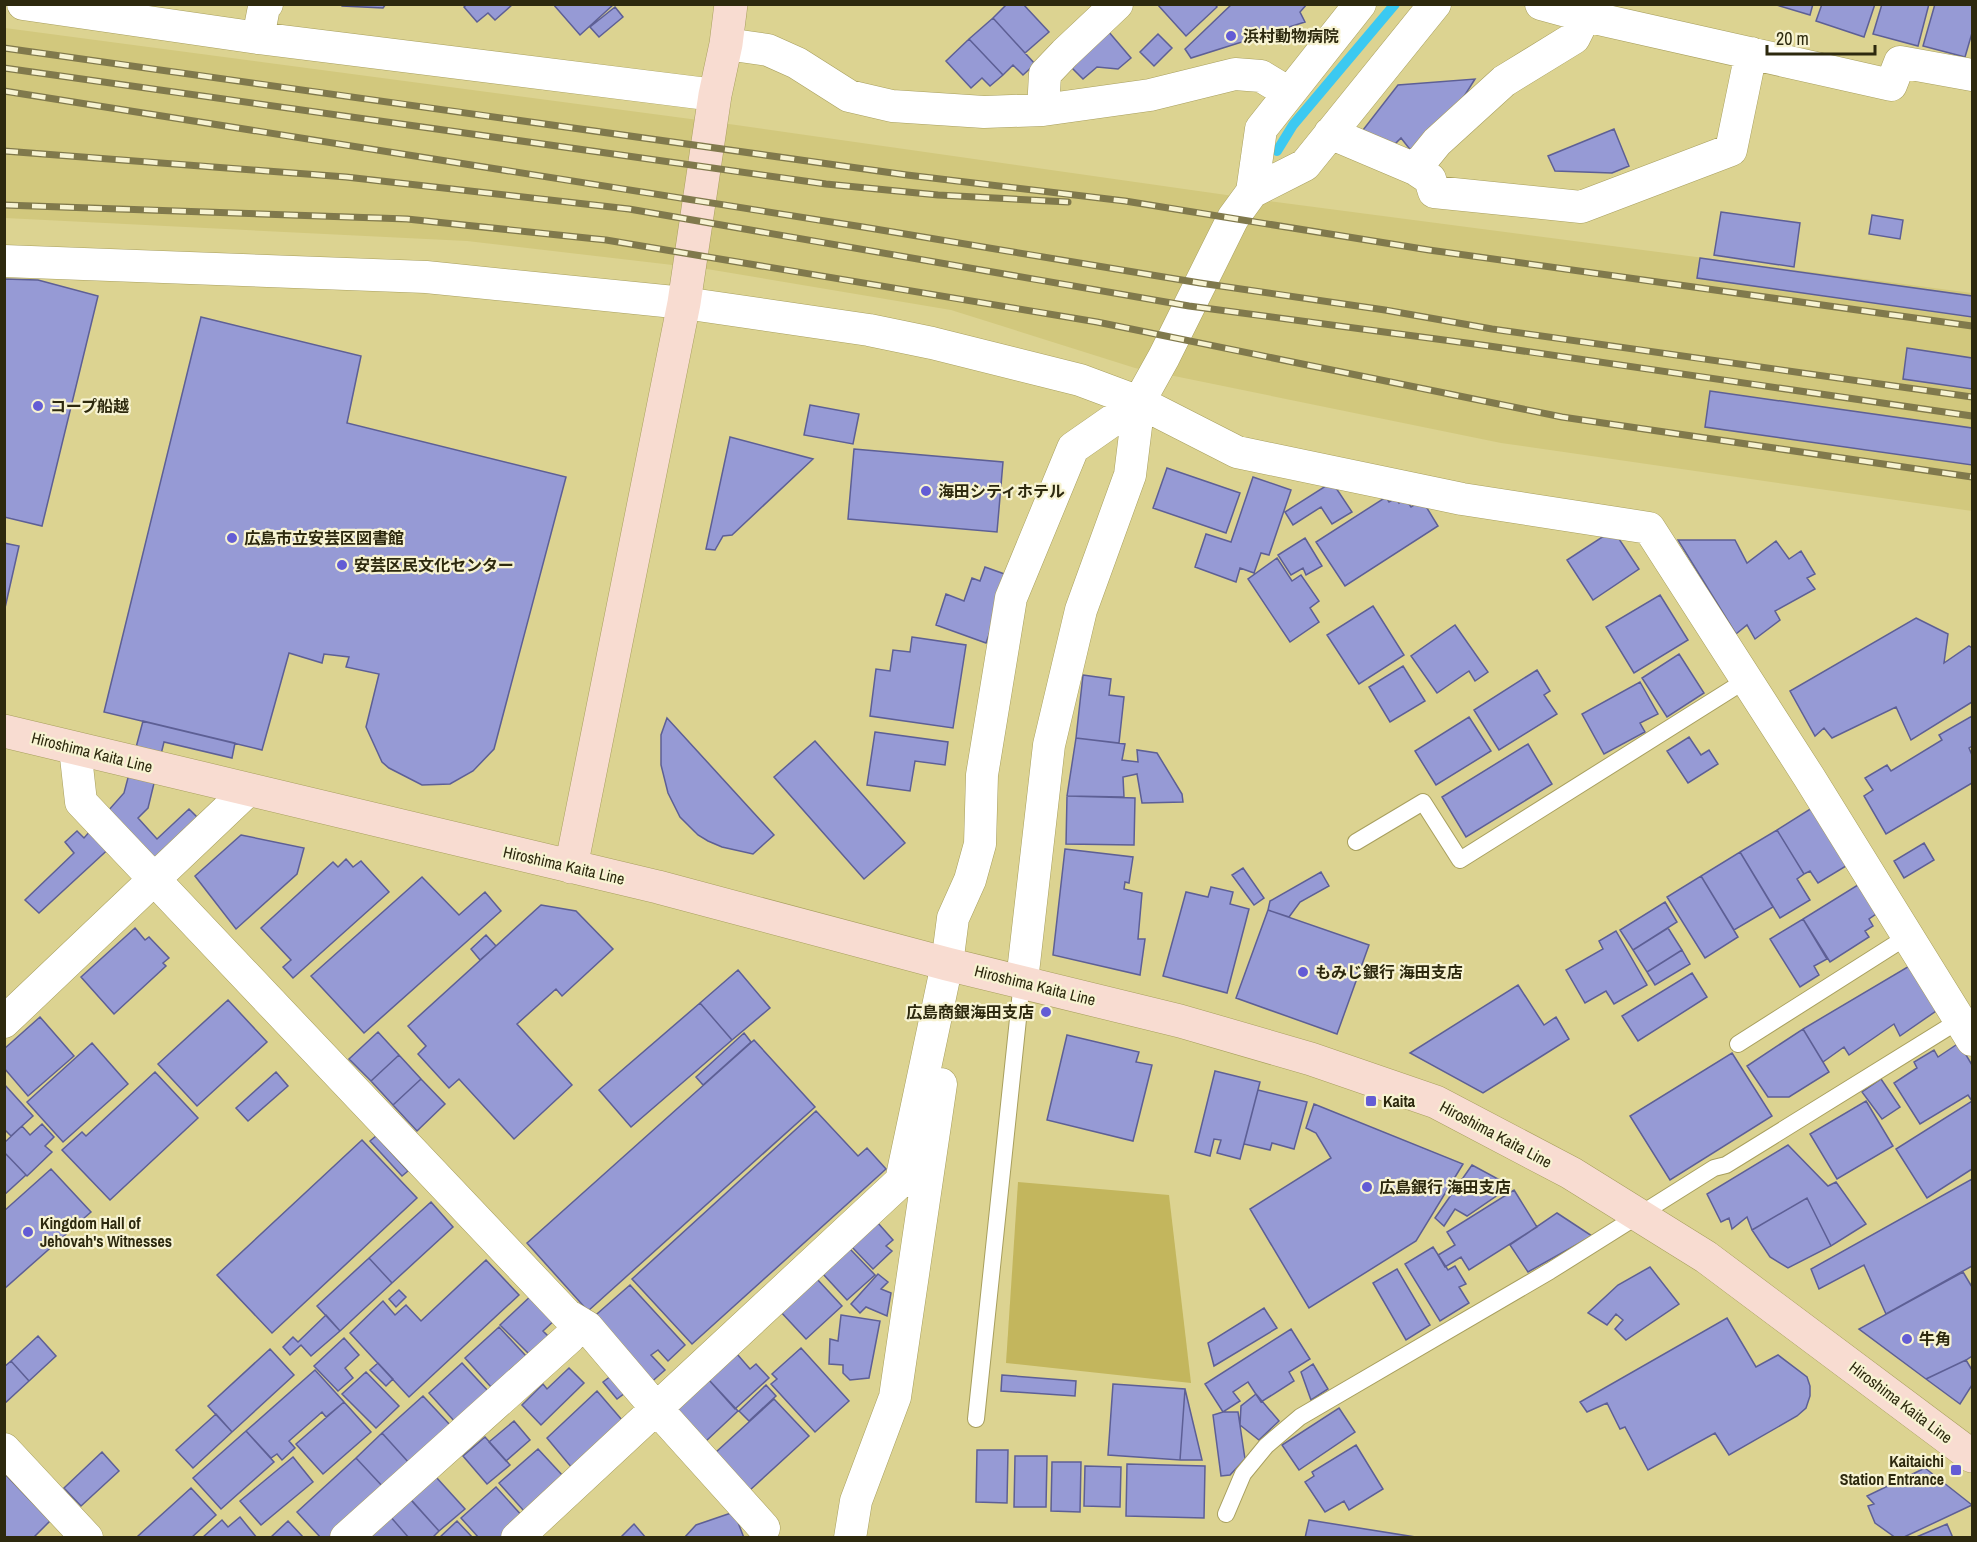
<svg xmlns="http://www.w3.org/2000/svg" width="1977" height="1542" font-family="'Archivo Narrow','Noto Sans JP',sans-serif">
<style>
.built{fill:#d2c87d}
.green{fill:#c3b65d}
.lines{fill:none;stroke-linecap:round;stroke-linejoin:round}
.stream{stroke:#3cc9f1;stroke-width:10}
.building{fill:#969ad5;stroke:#5d5f95;stroke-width:1.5}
.lane-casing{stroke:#a89f5e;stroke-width:18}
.street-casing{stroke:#a89f5e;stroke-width:33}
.secondary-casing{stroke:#a89f5e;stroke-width:34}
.lane{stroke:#fff;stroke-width:16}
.street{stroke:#fff;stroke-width:32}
.secondary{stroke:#f8dcd1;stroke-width:33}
.rail-casing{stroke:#80794c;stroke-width:7}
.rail{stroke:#f7f3d2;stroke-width:4.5;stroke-dasharray:14;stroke-linecap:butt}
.poi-dot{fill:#635cd5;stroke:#f7f3d2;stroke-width:2}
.labels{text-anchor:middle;stroke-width:4.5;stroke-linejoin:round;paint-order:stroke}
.poi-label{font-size:16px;font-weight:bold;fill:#2d290e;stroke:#f7f3d2;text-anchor:start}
.street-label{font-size:16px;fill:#2d290e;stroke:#f7f3d2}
</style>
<rect width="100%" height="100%" fill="#dcd391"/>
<path class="built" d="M5 28 736 125 1276 202 1972 293V511L1501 443 1135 368 951 310 707 269 467 241 5 218Z"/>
<path class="green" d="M1018 1182 1169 1195 1191 1383 1006 1363Z"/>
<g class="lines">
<path class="stream" d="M1277 151 1293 125 1395 4"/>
</g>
<path class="building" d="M341 4H386L383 8 342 6Z
M467 4H513L495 20 488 13 477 22 464 7Z
M553 4H614L580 35Z
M1007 4H1023L1049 32 1025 53 993 18Z
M1157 4H1215L1217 7 1186 36Z
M1232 4H1307L1300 12 1305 22 1191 58 1185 49Z
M1773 4H1813L1810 15Z
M1822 4H1875L1864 37 1816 21Z
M1882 4H1929L1918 46 1873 34Z
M1935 4H1972V33L1965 57 1923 46Z
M615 7 623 17 599 37 590 27Z
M993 18 1035 64 1023 75 1013 65 1003 75 969 39Z
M1108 31 1131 58 1118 69 1097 67 1083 79 1069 65Z
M1158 34 1172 48 1154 66 1140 52Z
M969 39 1003 75 990 86 982 78 971 88 946 61Z
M1475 79 1453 114 1412 152 1401 138 1392 147 1363 130 1398 85Z
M1614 129 1629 166 1612 173 1555 171 1548 156Z
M1721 212 1800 223 1794 267 1714 255Z
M1872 215 1903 220 1900 239 1869 234Z
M1700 258 1972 296V317L1697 278Z
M4 279 38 280 98 296 42 526 4 517Z
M201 317 361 356 347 423 566 477 494 749 473 771 450 784 422 785 389 768 382 762 366 727 379 674 346 667 349 657 324 654 322 663 289 653 262 750 104 712Z
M1907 348 1972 358V389L1903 379Z
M1710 391 1972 428V465L1705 427Z
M810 405 859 414 853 444 804 435Z
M730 437 813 459 732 535 723 536 715 550 706 549Z
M854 449 1003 462 997 532 848 519Z
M1167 468 1240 493 1226 533 1153 508Z
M1253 477 1291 490 1269 555 1261 553 1254 573 1240 568 1236 582 1195 567 1206 534 1231 542Z
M1332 482 1352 512 1332 524 1321 507 1293 525 1285 512Z
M1386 497 1389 502 1396 498 1399 503 1405 498 1411 507 1422 500 1438 526 1345 586 1316 542Z
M1613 530 1639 569 1593 600 1567 560Z
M1305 538 1322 566 1306 575 1303 568 1291 575 1278 555Z
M1678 540H1735L1747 563 1776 541 1789 559 1801 551 1815 574 1807 578 1815 589 1775 611 1780 620 1755 639 1747 625 1736 634Z
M4 543 19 546 5 608H4Z
M1277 558 1292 581 1301 575 1319 601 1310 608 1319 622 1290 642 1248 579Z
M985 567 1010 576 986 643 936 625 946 594 964 601 972 578 980 581Z
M1660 595 1688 640 1634 673 1606 627Z
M1373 606 1404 655 1359 684 1327 635Z
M1916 618 1948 634 1944 663 1969 646 1972 648V702L1911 740 1896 707 1832 738 1824 728 1815 736 1790 691Z
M1455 625 1488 672 1475 681 1469 671 1437 693 1411 656Z
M912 637 966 645 953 728 870 716 876 669 890 671 893 650 910 652Z
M1679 654 1704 693 1667 717 1642 678Z
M1403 666 1425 701 1390 722 1369 687Z
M1537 670 1550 691 1544 695 1557 714 1499 750 1474 710Z
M1083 675 1111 679 1109 695 1124 697 1119 743 1076 738Z
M1640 682 1658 714 1640 723 1645 732 1604 754 1582 714Z
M1972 716V746L1969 748 1972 755V783L1886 834 1864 796 1873 790 1865 778 1887 765 1891 771 1942 740 1939 735Z
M1469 717 1491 751 1436 785 1415 751Z
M667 718 774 835 753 854 722 847 708 841 698 835 680 817 668 793 661 765V735Z
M143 721 235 743 232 758 164 742 148 808 138 818 157 839 189 809 199 819 155 861 127 832 39 913 25 900 74 853 65 842 77 831 84 838 124 793Z
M875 732 948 742 945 765 915 761 910 791 867 785Z
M1689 737 1701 755 1709 750 1718 764 1688 783 1667 751Z
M1076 738 1125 744 1122 760 1138 762 1137 750 1157 753 1182 794 1183 802 1142 803 1137 774 1123 777 1124 797 1067 796Z
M815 741 905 843 864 879 774 777Z
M1528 744 1552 784 1466 837 1442 797Z
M1067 796 1135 798 1134 845 1066 844Z
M1815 806 1851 863 1818 883 1810 871 1804 874 1777 830Z
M1777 830 1804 874 1797 879 1810 900 1780 918 1740 852Z
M241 835 304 848 297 874 236 929 195 876Z
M1924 843 1934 860 1904 878 1894 861Z
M1065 849 1133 857 1129 883 1125 882 1124 889 1142 893 1138 939H1145L1140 975 1053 955Z
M1740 852 1773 907 1734 930 1701 876Z
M346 859 353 867 361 861 389 892 293 978 283 967 291 960 261 928 333 862 338 867Z
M1243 868 1264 898 1254 905 1232 875Z
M1321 872 1329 886 1300 902 1289 917 1268 910 1270 901Z
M1701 876 1738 937 1705 958 1667 897Z
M422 877 459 915 485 892 501 911 364 1033 311 976Z
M1861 883 1879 912 1869 919 1873 926 1865 931 1869 937 1830 962 1803 919Z
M1211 887 1233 892 1230 904 1249 909 1227 993 1163 976 1186 892 1208 897Z
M1665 902 1677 922 1633 950 1620 930Z
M541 905 576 911 613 949 562 996 556 989 517 1024 572 1085 514 1139 459 1079 449 1088 418 1054 426 1046 408 1026Z
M1268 910 1369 945 1337 1034 1236 998Z
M1803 919 1827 959 1814 966 1819 975 1800 987 1770 939Z
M135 928 145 940 149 937 169 958 163 963 166 966 114 1014 81 977Z
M1668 928 1682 950 1647 972 1633 950Z
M1616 931 1647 985 1614 1004 1606 991 1585 1003 1566 970 1603 949 1599 941Z
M486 935 496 946 480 960 471 949Z
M1682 950 1690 964 1655 985 1647 972Z
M1911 965 1939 1009 1900 1036 1894 1024 1849 1055 1844 1047 1823 1062 1803 1029Z
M738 970 770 1008 732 1040 700 1003Z
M1692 973 1707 997 1638 1041 1622 1016Z
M1518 985 1544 1025 1556 1017 1569 1039 1483 1093 1410 1053Z
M228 1000 267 1042 197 1106 158 1064Z
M700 1003 732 1040 631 1127 599 1090Z
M40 1017 74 1056 28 1096 4 1068V1049Z
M1803 1029 1829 1072 1789 1097H1768L1747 1066Z
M378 1032 399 1055 371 1081 349 1059Z
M744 1033 751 1042 703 1085 696 1077Z
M1067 1035 1139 1052 1136 1062 1152 1065 1133 1141 1047 1120Z
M754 1040 815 1107 588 1311 527 1243Z
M92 1043 128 1084 63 1142 27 1102Z
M1959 1043 1972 1065V1101L1968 1095 1920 1124 1894 1083 1917 1068 1914 1062 1934 1050 1938 1057Z
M1732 1053 1772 1116 1670 1180 1630 1116Z
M399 1055 421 1079 393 1105 371 1081Z
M1215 1071 1260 1082 1240 1159 1217 1153 1221 1140 1214 1139 1210 1156 1195 1152Z
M155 1072 198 1118 110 1200 62 1150 82 1132 86 1136Z
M276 1072 288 1086 248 1121 236 1108Z
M421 1079 445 1104 417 1131 393 1105Z
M1881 1079 1900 1107 1882 1119 1862 1092Z
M4 1084 33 1116 11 1136 4 1129Z
M1258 1090 1307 1102 1294 1149 1272 1143 1270 1150 1244 1144Z
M1866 1101 1893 1146 1837 1179 1810 1134Z
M1972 1101V1169L1927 1198 1896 1149Z
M1314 1104 1463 1164 1416 1241 1309 1308 1250 1209 1331 1158 1316 1133 1306 1128Z
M816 1111 858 1156 867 1148 886 1169 692 1344 632 1279Z
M42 1124 54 1137 45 1146 52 1152 27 1176 4 1152V1143L22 1126 30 1135Z
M376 1136 408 1171 402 1176 370 1141Z
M362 1140 417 1198 272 1333 217 1275Z
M1788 1145 1828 1186 1836 1182 1866 1224 1831 1246 1807 1198 1752 1230 1747 1217 1732 1229 1729 1218 1721 1222 1707 1194Z
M4 1152 26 1175 4 1195Z
M1472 1165 1511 1186 1467 1216 1455 1209 1444 1226 1435 1218Z
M51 1169 91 1212 4 1289V1211Z
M1972 1179V1266L1886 1314 1864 1265 1819 1289 1811 1269Z
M1514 1190 1537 1227 1469 1270 1461 1257 1445 1267 1438 1255 1455 1245 1447 1232Z
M1807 1198 1831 1246 1788 1268 1770 1257 1752 1230Z
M431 1202 453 1227 392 1283 369 1258Z
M1557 1213 1592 1236 1528 1272 1510 1245Z
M877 1222 893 1240 886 1246 892 1251 873 1269 851 1246Z
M1433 1247 1448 1270 1455 1266 1466 1284 1459 1287 1469 1303 1440 1321 1405 1264Z
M850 1249 875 1275 847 1300 823 1274Z
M369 1258 392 1283 340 1331 317 1306Z
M486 1260 519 1295 409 1397 350 1333 383 1301 395 1315 406 1305 421 1321Z
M1650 1267 1679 1304 1626 1340 1615 1329 1623 1320 1616 1314 1607 1325 1588 1313 1618 1285Z
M1397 1269 1430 1325 1406 1340 1373 1283Z
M1963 1272 1972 1287V1356L1966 1360 1926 1379 1859 1329Z
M878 1274 888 1282 881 1289 891 1293 887 1316 866 1307 860 1313 851 1304Z
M816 1278 842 1306 806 1339 780 1311Z
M630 1285 685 1345 668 1361 658 1350 651 1355 665 1370 648 1385 590 1320Z
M399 1290 406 1297 396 1307 389 1299Z
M534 1293 557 1318 543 1331 550 1338 531 1356 500 1325Z
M1264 1308 1277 1328 1214 1366 1208 1343Z
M326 1315 340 1331 311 1356 301 1345 290 1355 283 1347 293 1337 298 1342Z
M841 1315 880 1321 869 1378 850 1380 843 1373V1365L829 1364 830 1339 838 1341Z
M1727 1318 1756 1367 1778 1355 1807 1377 1810 1386V1396L1806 1408 1797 1416 1729 1455 1715 1433 1648 1470 1625 1427 1620 1429 1607 1403 1587 1412 1580 1402Z
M499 1327 526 1356 491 1387 465 1358Z
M1291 1329 1310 1359 1289 1372 1294 1381 1261 1402 1248 1382 1233 1392 1240 1401 1223 1412 1205 1384Z
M38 1336 56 1356 29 1381 11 1361Z
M344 1338 359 1355 345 1368 353 1378 338 1391 314 1366Z
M801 1348 849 1401 815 1432 771 1384 777 1379 772 1374Z
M270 1349 294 1375 232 1432 208 1406Z
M737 1354 750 1369 756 1364 769 1378 735 1409 709 1380Z
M1966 1360 1972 1370V1385L1960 1404 1926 1379Z
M11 1361 29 1381 4 1404V1367Z
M378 1363 393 1379 386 1386 370 1370Z
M462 1363 489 1392 456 1423 429 1393Z
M1313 1364 1328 1389 1311 1400 1301 1372Z
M569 1368 584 1383 541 1425 522 1405 543 1384 547 1389Z
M315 1370 344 1402 326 1417 322 1412 289 1441 295 1448 282 1460 277 1454 271 1458 246 1431Z
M366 1372 399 1406 376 1428 342 1394Z
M616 1372 629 1390 617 1399 603 1382Z
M1002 1375 1076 1381 1075 1396 1001 1391Z
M709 1380 738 1411 705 1442 676 1411Z
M1113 1384 1185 1389 1180 1460 1108 1455Z
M766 1385 776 1396 749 1421 739 1411Z
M1185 1389 1202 1460H1180Z
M597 1391 622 1420 572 1468 547 1438Z
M1256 1394 1279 1421 1259 1440 1240 1425 1241 1406Z
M423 1396 451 1426 410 1464 382 1433Z
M774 1399 809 1436 750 1490 715 1453Z
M344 1402 371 1432 323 1474 296 1444Z
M1339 1408 1355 1432 1299 1470 1282 1445Z
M1223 1412H1238L1245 1459 1230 1475 1221 1476 1213 1415Z
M216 1414 232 1432 193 1468 176 1450Z
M514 1421 530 1440 506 1461 489 1442Z
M246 1431 274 1462 221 1509 193 1478Z
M382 1433 410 1464 384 1488 356 1458Z
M485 1437 510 1465 487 1484 463 1456Z
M1356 1445 1383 1489 1349 1510 1344 1501 1325 1512 1305 1482 1314 1476 1312 1472Z
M538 1449 563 1476 524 1511 499 1483Z
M977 1450H1008L1007 1503 976 1502Z
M102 1452 119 1471 81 1506 64 1488Z
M1015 1456H1047L1046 1507H1014Z
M293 1457 313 1482 261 1525 240 1501Z
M356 1458 384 1488 330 1538H321L297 1512Z
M1052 1462H1081L1080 1512 1051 1511Z
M1127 1464 1205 1466 1204 1518 1126 1516Z
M1085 1466 1121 1467 1120 1507 1084 1506Z
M1925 1468 1972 1505 1902 1538H1896L1875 1523 1868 1506 1874 1504 1867 1496Z
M4 1473 50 1521 33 1538H4Z
M436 1477 465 1509 439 1531 411 1500Z
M496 1487 524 1518 502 1538H479L461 1518Z
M191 1488 216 1515 191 1538H140L138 1536Z
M406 1494 439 1531 432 1538H409L389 1515Z
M734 1512 744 1538H684L696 1525Z
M389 1515 409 1538H366Z
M240 1517 257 1538H202L222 1520 228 1527Z
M1309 1520 1415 1537V1538H1305Z
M288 1521 304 1538H270Z
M457 1521 473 1538H439Z
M634 1524 646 1538H620Z
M1947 1524 1953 1538H1914Z"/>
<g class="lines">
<g class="lane-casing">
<path id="lane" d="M1356 842 1423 802 1460 860 1746 680
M1738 1044 1908 936
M976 1419 1022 981
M1226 1514 1243 1474 1266 1446 1300 1417 1550 1271 1714 1168 1726 1165 1960 1020"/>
</g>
<g class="street-casing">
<path id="street" d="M23 4 258 38 715 95
M1541 4 1585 16 1891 85 1900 62 1972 75
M258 38 264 7 267 4
M726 44 768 50 797 63 849 96 892 106 984 112 1043 110 1150 95 1235 74 1261 76 1289 93
M1043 110 1045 74 1065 53 1117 4
M1330 133 1415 169 1437 142 1504 81 1574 38 1585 16
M1415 169 1430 179 1434 192 1581 207 1731 150 1751 53
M1252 192 1261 129 1360 4
M4 261 426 277 684 303 869 330 932 343 1080 380 1139 402 1237 452 1462 499 1649 528 1809 777 1972 1040
M75 748 81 802 567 1315 587 1327 656 1408 764 1528
M1022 981 1049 745 1081 610 1130 475 1139 402 1164 357 1233 218 1252 192 1305 165 1435 4
M4 1022 248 790
M4 1449 87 1538
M346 1538 570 1337 581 1324
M517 1538 901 1181 947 964 953 918 970 880 980 844 982 775 1011 598 1073 448 1139 402
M850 1538 856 1501 895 1397 941 1084"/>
</g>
<g class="secondary-casing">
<path id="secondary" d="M4 731 658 887 947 964 1180 1021 1311 1059 1436 1102 1571 1173 1706 1257 1972 1456
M571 867 684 303 715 95 726 44 731 4"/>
</g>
<use href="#lane" class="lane"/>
<use href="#street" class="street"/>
<use href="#secondary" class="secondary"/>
<g class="rail-casing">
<path id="rail" d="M4 48 907 175 1125 201 1429 250 1972 326
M4 68 826 184 938 195 1068 202
M4 91 863 227 1200 283 1385 310 1492 329 1972 397
M4 151 346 177 629 209 1189 306 1489 346 1972 416
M4 205 407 219 606 240 1097 322 1562 417 1972 477"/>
</g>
<use href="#rail" class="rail"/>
</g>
<g class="poi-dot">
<circle cx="1231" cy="36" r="6"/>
<circle cx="38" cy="406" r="6"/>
<circle cx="926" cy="491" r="6"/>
<circle cx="232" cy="538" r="6"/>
<circle cx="342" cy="565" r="6"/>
<circle cx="1303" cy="972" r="6"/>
<circle cx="1046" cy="1012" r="6"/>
<rect x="1365" y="1095" width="12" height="12" rx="3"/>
<circle cx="1367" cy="1187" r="6"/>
<circle cx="28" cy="1232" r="6"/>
<circle cx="1907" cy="1339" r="6"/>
<rect x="1950" y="1464" width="12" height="12" rx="3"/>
</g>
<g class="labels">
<g class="poi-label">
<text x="1243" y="42">浜村動物病院</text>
<text x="50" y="412">コープ船越</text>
<text x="938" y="497">海田シティホテル</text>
<text x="244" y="544">広島市立安芸区図書館</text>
<text x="354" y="571">安芸区民文化センター</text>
<text x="1315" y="978">もみじ銀行 海田支店</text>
<text x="1034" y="1018" text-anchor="end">広島商銀海田支店</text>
<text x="1383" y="1107">Kaita</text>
<text x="1379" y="1193">広島銀行 海田支店</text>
<text x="40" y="1229">Kingdom Hall of<tspan x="40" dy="18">Jehovah's Witnesses</tspan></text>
<text x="1919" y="1345">牛角</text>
<text x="1944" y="1467" text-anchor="end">Kaitaichi<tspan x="1944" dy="18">Station Entrance</tspan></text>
</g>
<g class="street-label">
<text transform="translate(92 752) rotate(14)" y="6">Hiroshima Kaita Line</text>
<text transform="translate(564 865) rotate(13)" y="6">Hiroshima Kaita Line</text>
<text transform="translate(1035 985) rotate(14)" y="6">Hiroshima Kaita Line</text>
<text transform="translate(1496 1134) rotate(28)" y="6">Hiroshima Kaita Line</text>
<text transform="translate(1901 1402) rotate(37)" y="6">Hiroshima Kaita Line</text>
</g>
</g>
<rect width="1977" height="1542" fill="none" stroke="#2d290e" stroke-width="12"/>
<path d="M1767 45v9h108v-9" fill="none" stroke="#2d290e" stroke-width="3"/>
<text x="1776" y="45" font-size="18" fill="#2d290e" stroke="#f7f3d2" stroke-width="4.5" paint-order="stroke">20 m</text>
</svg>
